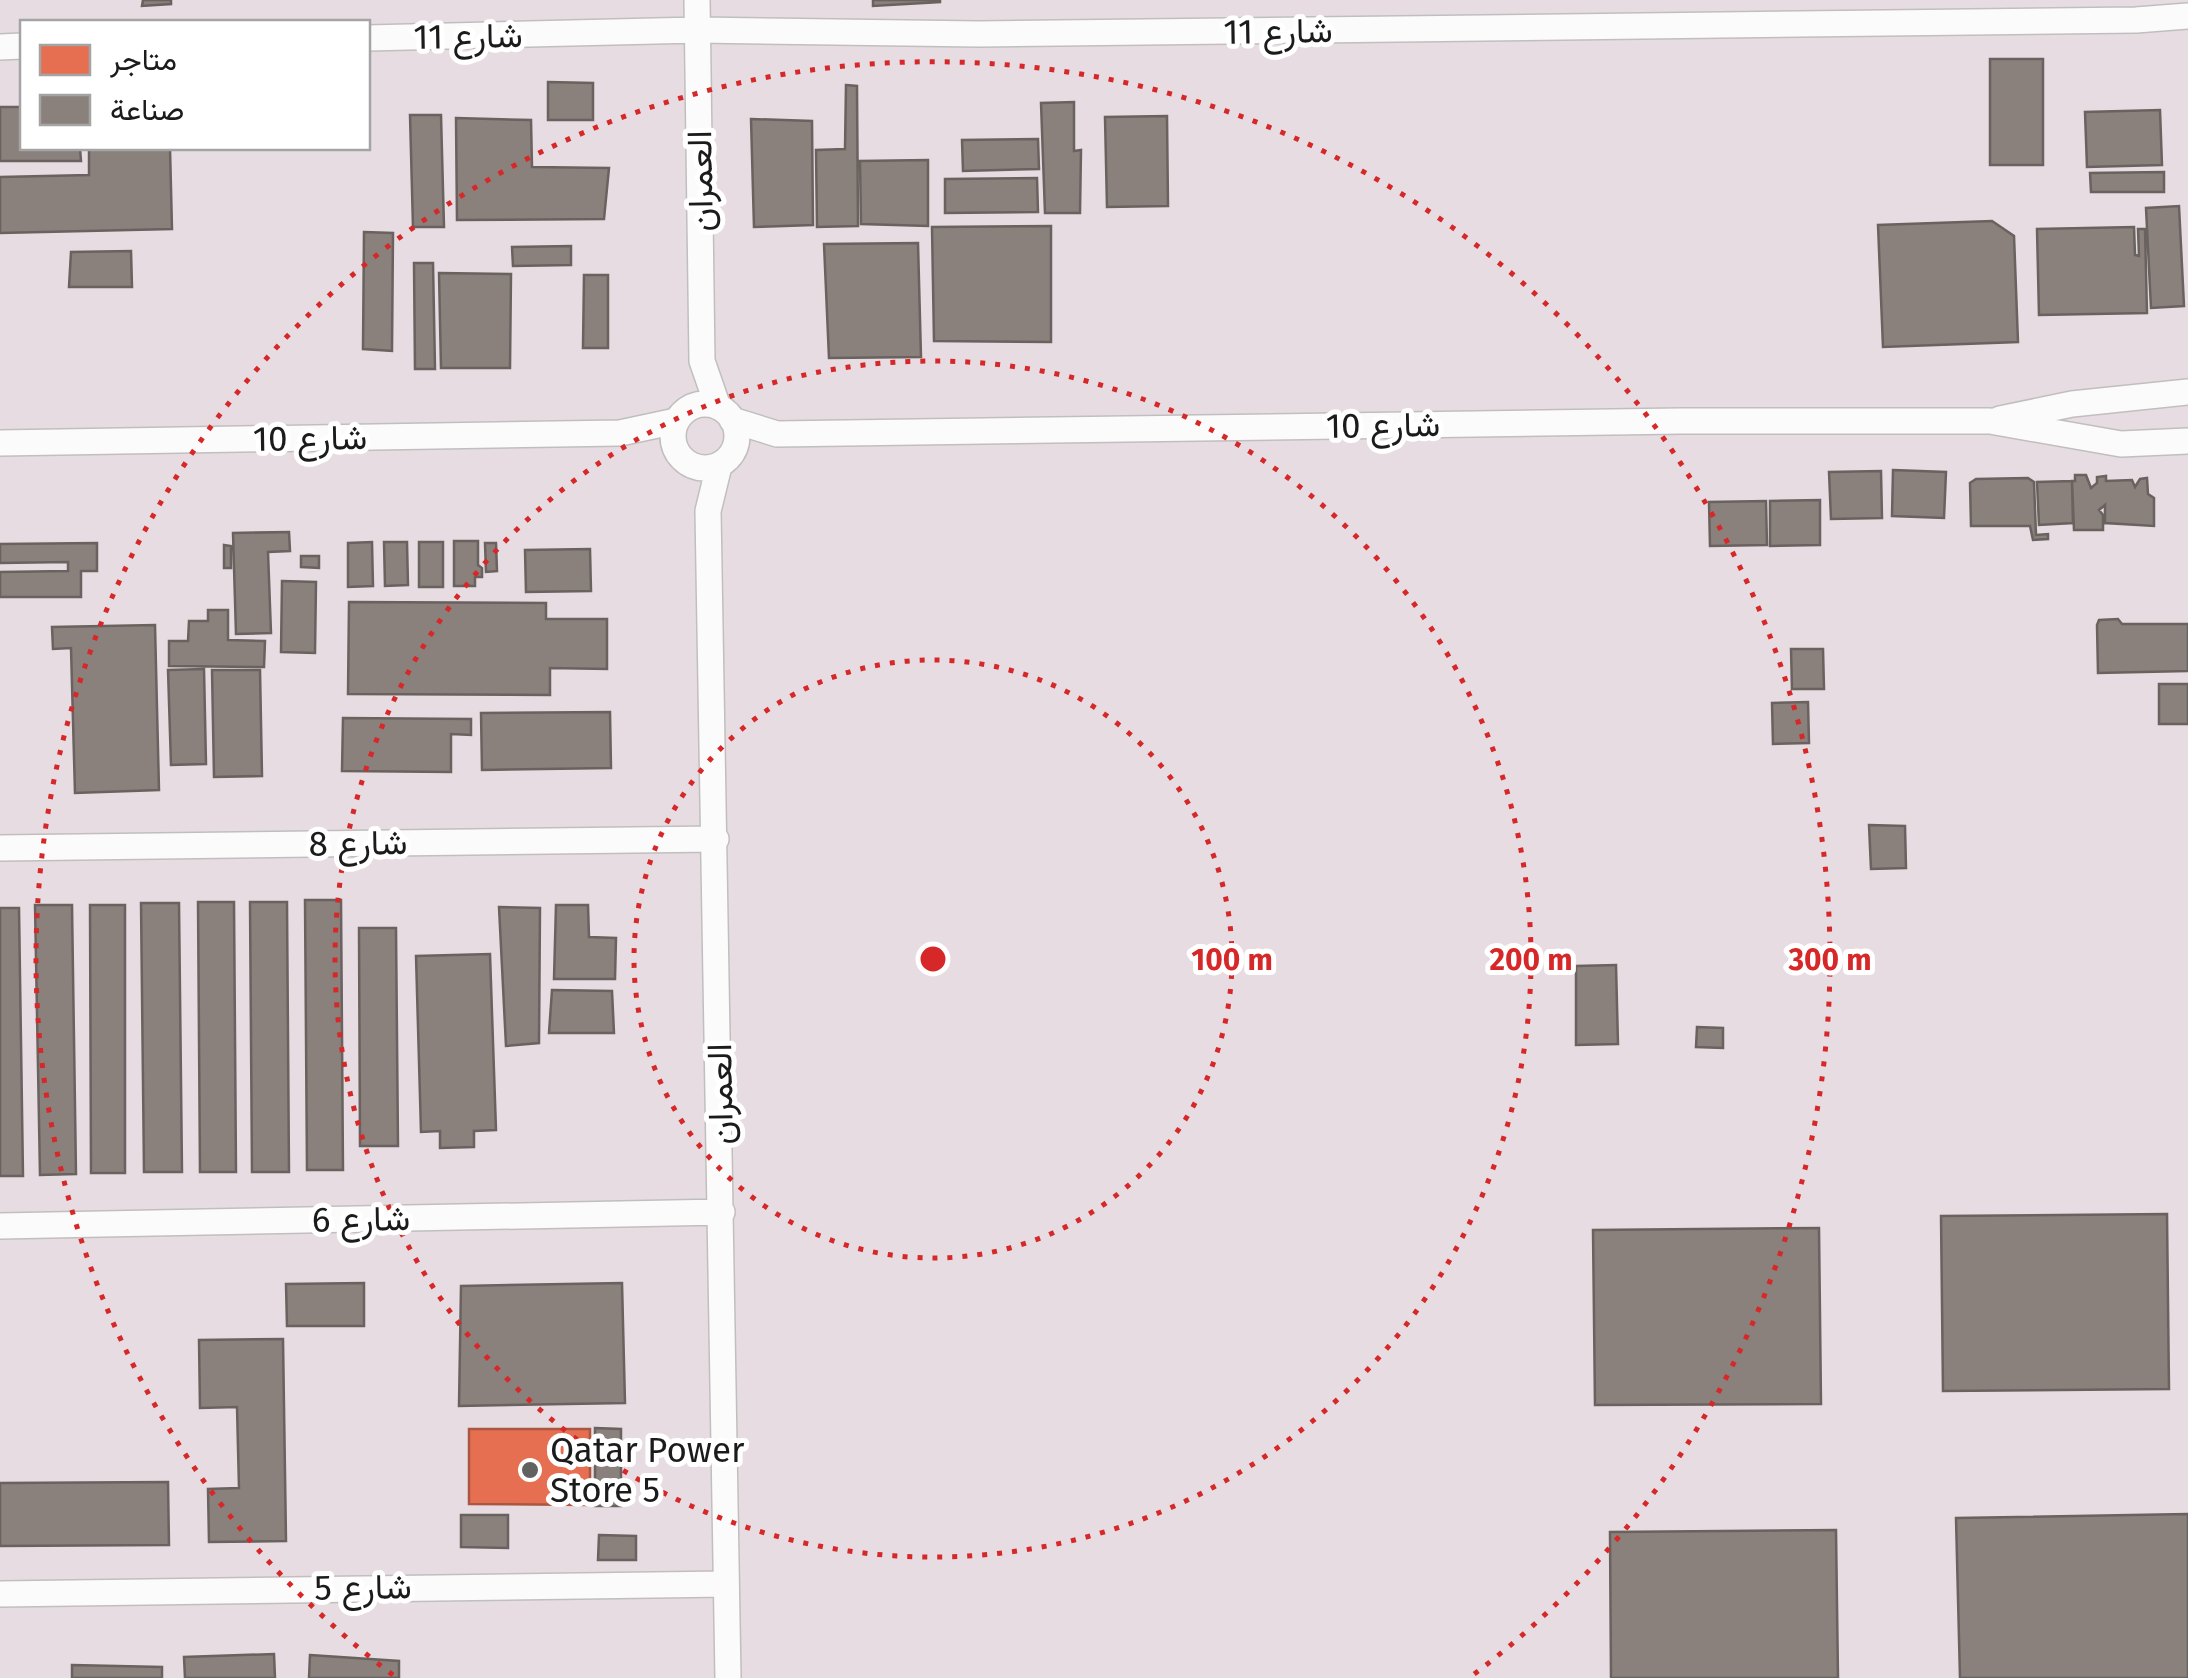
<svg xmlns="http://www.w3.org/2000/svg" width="2188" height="1678" font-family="'Fira Sans',Vazirmatn,sans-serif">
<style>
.industrial{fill:#e6dce2;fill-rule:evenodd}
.shops{fill:#e76f51;stroke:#aa5641;stroke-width:2.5}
.industry{fill:#8a817c;stroke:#69625f;stroke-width:2.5}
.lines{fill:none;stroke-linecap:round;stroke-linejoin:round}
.minor-casing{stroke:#c0bfbe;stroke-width:28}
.minor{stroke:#fcfbfb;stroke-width:25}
.ring{fill:none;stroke:#d62828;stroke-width:5;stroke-dasharray:5 10}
.poi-dot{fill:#636261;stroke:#fff;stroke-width:4}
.labels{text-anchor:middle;stroke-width:10;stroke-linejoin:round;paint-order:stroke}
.street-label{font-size:35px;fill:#1b1b1b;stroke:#fff}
.poi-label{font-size:35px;fill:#1b1b1b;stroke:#fff;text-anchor:start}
.centre{fill:#d62828;stroke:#fff;stroke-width:5}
.ring-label{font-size:30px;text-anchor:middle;font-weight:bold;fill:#d62828;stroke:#fff;stroke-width:10;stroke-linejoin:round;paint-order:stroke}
</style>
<rect width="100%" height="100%" fill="#e9e7e4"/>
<path class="industrial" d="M0 0H2188V1678H0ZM22 22H368V148H22Z"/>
<path class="shops" d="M469 1429H590V1505L469 1504Z"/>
<path class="industry" d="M143 0H171V4L142 6Z
M873 0H940V2L873 6Z
M1990 59H2043V165H1990Z
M548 82 593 83V120H548Z
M846 85 857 86 858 226 817 227 816 150 845 149Z
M1074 102V151L1081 150 1080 213H1045L1041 103Z
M0 107H22V148H80L81 161H0Z
M2160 110 2162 165 2087 167 2085 112Z
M410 115H441L444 227H413Z
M1167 116 1168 206 1107 207 1105 117Z
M456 118 531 120 532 167 609 168 604 219 457 220Z
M751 119 812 121 813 225 754 227Z
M1038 139 1039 169 963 171 962 140Z
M89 148H170L172 229 0 233V177L89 175Z
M928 160V226L861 224 860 161Z
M2164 172V192H2091L2090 173Z
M1037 178 1038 212 945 213V179Z
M2179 206 2184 306 2151 308 2146 208Z
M1992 221 2014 236 2018 342 1883 347 1878 225Z
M1051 226V342L934 341 932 227Z
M2134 227 2135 255 2139 256 2138 229H2145L2147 313 2039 315 2037 229Z
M364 232 393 233 392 351 363 349Z
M918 243 921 357 829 358 824 244Z
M571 246V265L513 266 512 247Z
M131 251 132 287H69L71 252Z
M414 263H433L435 369H415Z
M439 273 511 274 510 368H441Z
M584 275H608V348H583Z
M1893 470 1946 472 1944 518 1892 516Z
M1881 471 1882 518 1831 519 1829 472Z
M2075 475H2086L2091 488 2097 483V477L2106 476V481L2132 480 2135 487 2140 479 2147 478 2148 494 2154 498V526L2105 523V505L2099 510 2103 515V530H2074L2072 481H2075Z
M2028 478 2034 482 2036 535 2048 534V539L2033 540 2030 526H1971L1970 483 1976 479Z
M2072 481 2073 523 2039 525 2037 482Z
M1820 500V545L1770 546V501Z
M1766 501 1767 545 1710 546 1709 502Z
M289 532 290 551 268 552 271 633 236 634 233 533Z
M454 541H478V565L482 568V577H475V586H454Z
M372 542 373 586 348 587V543Z
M384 542H407L408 585 385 586Z
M419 542H443V587H419Z
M97 543V571H81V597H0V572L68 571V562L0 563V544Z
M485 543H496L497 571 486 572Z
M224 545 231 546V568H224Z
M590 549 591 591 526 592 525 550Z
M301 556H319V568L301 567Z
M282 581 316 582 315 653 281 652Z
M349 602 546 603V619H607V669L550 668V695L348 694Z
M208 610H228V640L265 641 264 667 169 666V641H188L189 621H208Z
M2118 619 2122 624H2188V671L2098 673 2097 625 2099 620Z
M155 625 159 790 75 793 71 648 53 649 52 627Z
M1791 649H1823L1824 689H1792Z
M204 669 206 764 171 765 168 670Z
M212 670H260L262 776 214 777Z
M2159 684H2188V724H2159Z
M1808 702 1809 743 1773 744 1772 703Z
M610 712 611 768 482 770 481 713Z
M343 718 471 719V735L451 734V772L342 771Z
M1869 825 1905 826 1906 868 1871 869Z
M305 900H341L343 1170H307Z
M198 902H234L236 1172H200Z
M250 902H287L289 1172H252Z
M141 903H179L182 1172H144Z
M35 905H72L76 1174 40 1175Z
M90 905H125V1173H91Z
M556 905H588L589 937 616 938 615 979H554Z
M499 907 540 908 539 1043 506 1046Z
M0 908H19L23 1176H0Z
M359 928H396L398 1146H360Z
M490 954 496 1130 474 1131V1147L440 1148V1131L421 1132 416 956Z
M1616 965 1618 1044 1576 1045V966Z
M552 990 612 991 614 1033H549Z
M1697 1027 1723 1028V1048L1696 1047Z
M2167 1214 2169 1389 1943 1391 1941 1216Z
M1819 1228 1821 1404 1595 1405 1593 1230Z
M364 1283V1326H287L286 1284Z
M622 1283 625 1403 459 1406 461 1286Z
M283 1339 286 1541 209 1542 208 1489 239 1488 237 1407 200 1408 199 1340Z
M595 1428 621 1429V1506H595Z
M168 1482 169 1545 0 1546V1483Z
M2188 1514V1678H1960L1956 1518Z
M461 1515H508V1548L461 1547Z
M1836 1530 1838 1678H1611L1610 1532Z
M599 1535 636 1536V1560H598Z
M274 1654 275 1678H185L184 1657Z
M310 1655 399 1661V1678H309Z
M72 1665 162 1667V1678H72Z"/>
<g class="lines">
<g class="minor-casing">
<path id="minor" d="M697 0 702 361 718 407
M368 38 697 30 979 34 2136 20 2188 16
M0 47 22 46
M673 436a32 32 0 1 1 64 0a32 32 0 1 1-64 0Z
M2000 419 2072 404 2188 392
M732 420 777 434 1681 421H1990L2121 444 2188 441
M0 443 620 433 676 421
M719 466 708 511 728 1678
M0 848 716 839
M0 1226 722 1212
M0 1594 726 1584"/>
</g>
<use href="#minor" class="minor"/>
</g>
<g class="ring">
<circle cx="933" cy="959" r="299"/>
<circle cx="933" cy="959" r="598"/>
<path d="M393 1675A897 897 0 1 1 1473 1675"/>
</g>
<circle class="poi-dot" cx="530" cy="1470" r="10"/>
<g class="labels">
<g class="street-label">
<text transform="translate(1278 31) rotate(-1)" y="12">شارع 11</text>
<text transform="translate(468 36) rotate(-1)" y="12">شارع 11</text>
<text transform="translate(700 181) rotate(-91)" y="12">العمران</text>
<text transform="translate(1383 425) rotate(-1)" y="12">شارع 10</text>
<text transform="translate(310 438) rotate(-1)" y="12">شارع 10</text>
<text transform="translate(358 843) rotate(-1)" y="12">شارع 8</text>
<text transform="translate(720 1094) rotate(-91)" y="12">العمران</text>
<text transform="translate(361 1219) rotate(-1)" y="12">شارع 6</text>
<text transform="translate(363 1587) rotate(-1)" y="12">شارع 5</text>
</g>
<g class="poi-label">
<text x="550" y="1462">Qatar Power<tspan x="550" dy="40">Store 5</tspan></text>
</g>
</g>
<circle cx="933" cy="959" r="15" class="centre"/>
<g class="ring-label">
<text x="1232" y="970">100 m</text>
<text x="1531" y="970">200 m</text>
<text x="1830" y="970">300 m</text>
</g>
<rect x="20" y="20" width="350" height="130" fill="#ffffff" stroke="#a4a4a4" stroke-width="2.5"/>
<rect x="40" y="45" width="50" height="30" fill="#e76f51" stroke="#a4a4a4" stroke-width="2.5"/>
<text x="110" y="70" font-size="30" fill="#1b1b1b">متاجر</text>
<rect x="40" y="95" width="50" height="30" fill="#8a817c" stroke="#a4a4a4" stroke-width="2.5"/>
<text x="110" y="120" font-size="30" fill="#1b1b1b">صناعة</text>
</svg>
